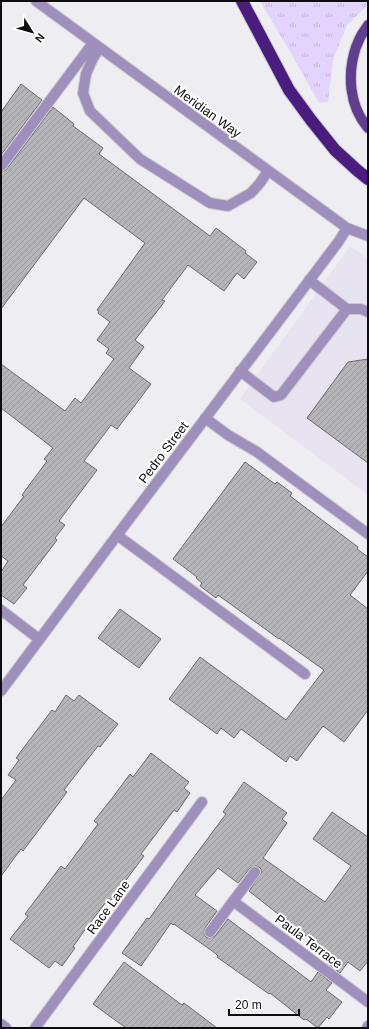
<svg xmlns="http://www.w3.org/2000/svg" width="369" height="1029" font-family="Arial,sans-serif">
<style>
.built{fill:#e7e3f0}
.grass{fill:url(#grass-tufts)}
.building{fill:url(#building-hatch);stroke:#6d6b70}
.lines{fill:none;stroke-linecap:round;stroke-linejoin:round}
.minor-casing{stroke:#cac9ce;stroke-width:12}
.major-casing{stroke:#cac9ce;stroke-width:12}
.highway-casing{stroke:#cac9ce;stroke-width:14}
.minor{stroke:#9f8fbd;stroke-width:10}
.major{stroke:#5f3e8f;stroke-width:10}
.highway{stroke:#4a1c7d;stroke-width:12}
.labels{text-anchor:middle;stroke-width:4;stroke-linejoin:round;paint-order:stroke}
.street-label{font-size:13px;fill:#0d0c0e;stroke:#fff}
</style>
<defs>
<pattern id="grass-tufts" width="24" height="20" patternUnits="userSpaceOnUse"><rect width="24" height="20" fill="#e2d4ff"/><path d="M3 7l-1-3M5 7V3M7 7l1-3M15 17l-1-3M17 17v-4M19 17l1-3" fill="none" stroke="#c1b5d9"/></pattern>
<pattern id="building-hatch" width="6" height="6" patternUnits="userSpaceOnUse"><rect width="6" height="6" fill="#b5b4b9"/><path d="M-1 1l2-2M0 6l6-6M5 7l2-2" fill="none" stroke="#9a9a9e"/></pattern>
</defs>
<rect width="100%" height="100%" fill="#eeedf2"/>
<path class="built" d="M350 246 368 259V495L240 399Z"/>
<path class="grass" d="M260 1H368V5L347 25 333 60 328 102 319 103 292 55Z"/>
<path class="building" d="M21 84 42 100 1 155V112Z
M53 107 74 124 73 126 103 148 99 154 210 236 216 228 246 251 245 253 257 262 244 279 237 273 224 291 188 265 162 300 165 301 135 340 144 347 129 368 151 384 117 429 111 425 84 461 97 470 59 521 65 525 55 538 57 540 23 585 27 588 14 604 1 595V572L8 561 1 556V527L24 496 22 495 47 461 44 459 53 448 1 408V364L65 411 75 398 81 403 114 359 106 353 109 349 97 340 110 322 98 313 99 311 97 310 145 243 84 198 1 309V172L6 170Z
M368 359V463L307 418 348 362Z
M245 462 275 484 277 482 292 493 290 496 358 547 357 549 368 557V571L350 595 368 609V710L344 742 323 726 297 761 290 756 286 762 241 729 234 738 221 728 217 734 169 699 200 657 286 720 324 670 279 638V639L218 595 216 598 200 586 202 583 196 578 197 577 173 559Z
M120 609 161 639 139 668 98 638Z
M66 695 74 701 79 695 118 724 100 747 98 746 64 790 67 792 50 815 23 851 21 849 1 876V800L16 780 8 775 19 760 16 758 52 710 55 712Z
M151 753 189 782 184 788 190 793 177 812 174 810 141 854 144 856 108 904 106 902 84 931 73 947 75 948 62 966 55 961 49 968 10 939 28 916 25 914 61 866 65 869 98 824 94 821 113 797 130 774 133 777Z
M244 782 287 813 282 819 287 823 263 858 325 902 351 866 313 839 332 812 368 837V961L360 971 348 962 340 973 326 962 331 956 249 891 261 873V869L259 867 255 866 250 868 238 883 218 868 195 895 217 911 205 928 204 934 206 937 210 938 215 936 228 919 311 982 318 972 332 983 326 990 342 1002 329 1019 327 1017 318 1028 306 1019 304 1020 270 993 269 994 217 957 218 956 215 953 174 924 173 925 171 923 141 966 122 953 147 918 149 919 185 869 226 814 223 812Z
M124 962 182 1005 184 1003 217 1028H126L93 1004Z"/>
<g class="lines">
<g class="minor-casing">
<path id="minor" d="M36 1 347 228 368 236
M100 48 93 58 86 74 83 93 90 111 140 159 210 203 228 206 251 193 260 183 268 171
M1 166 93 43
M309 280 347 309H361L368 312
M240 371 274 397 281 395 347 309
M205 418 228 435 257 452 368 534
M117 535 305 674
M1 610 39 639
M1 691 115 538 339 241 347 228
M233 901 368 1002
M210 932 255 872
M1 1024 6 1028
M35 1028 202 802
M367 1028 368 1026"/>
</g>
<g class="major-casing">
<path id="major" d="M368 25C366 29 363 32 361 36 359 39 358 43 356 47 347 74 349 106 368 128"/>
</g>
<g class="highway-casing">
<path id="highway" d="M242 1 289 90 311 120 335 150 358 171 368 179"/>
</g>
<use href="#minor" class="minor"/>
<use href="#major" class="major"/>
<use href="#highway" class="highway"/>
</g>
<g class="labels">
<g class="street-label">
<text transform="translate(208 111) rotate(36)" y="5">Meridian Way</text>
<text transform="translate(163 452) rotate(-53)" y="5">Pedro Street</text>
<text transform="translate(108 907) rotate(-54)" y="5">Race Lane</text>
<text transform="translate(309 941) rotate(37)" y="5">Paula Terrace</text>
</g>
</g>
<rect width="369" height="1029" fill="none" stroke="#0d0c0e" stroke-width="4"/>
<g transform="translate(32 32) rotate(127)" stroke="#ffffff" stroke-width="3" paint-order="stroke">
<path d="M0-3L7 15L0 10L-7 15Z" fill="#0d0c0e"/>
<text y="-6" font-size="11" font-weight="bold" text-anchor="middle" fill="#0d0c0e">N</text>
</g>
<path d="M229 1009v6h70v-6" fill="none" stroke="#0d0c0e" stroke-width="2"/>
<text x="235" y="1009" font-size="12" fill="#0d0c0e" stroke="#ffffff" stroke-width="3" paint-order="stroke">20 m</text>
</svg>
